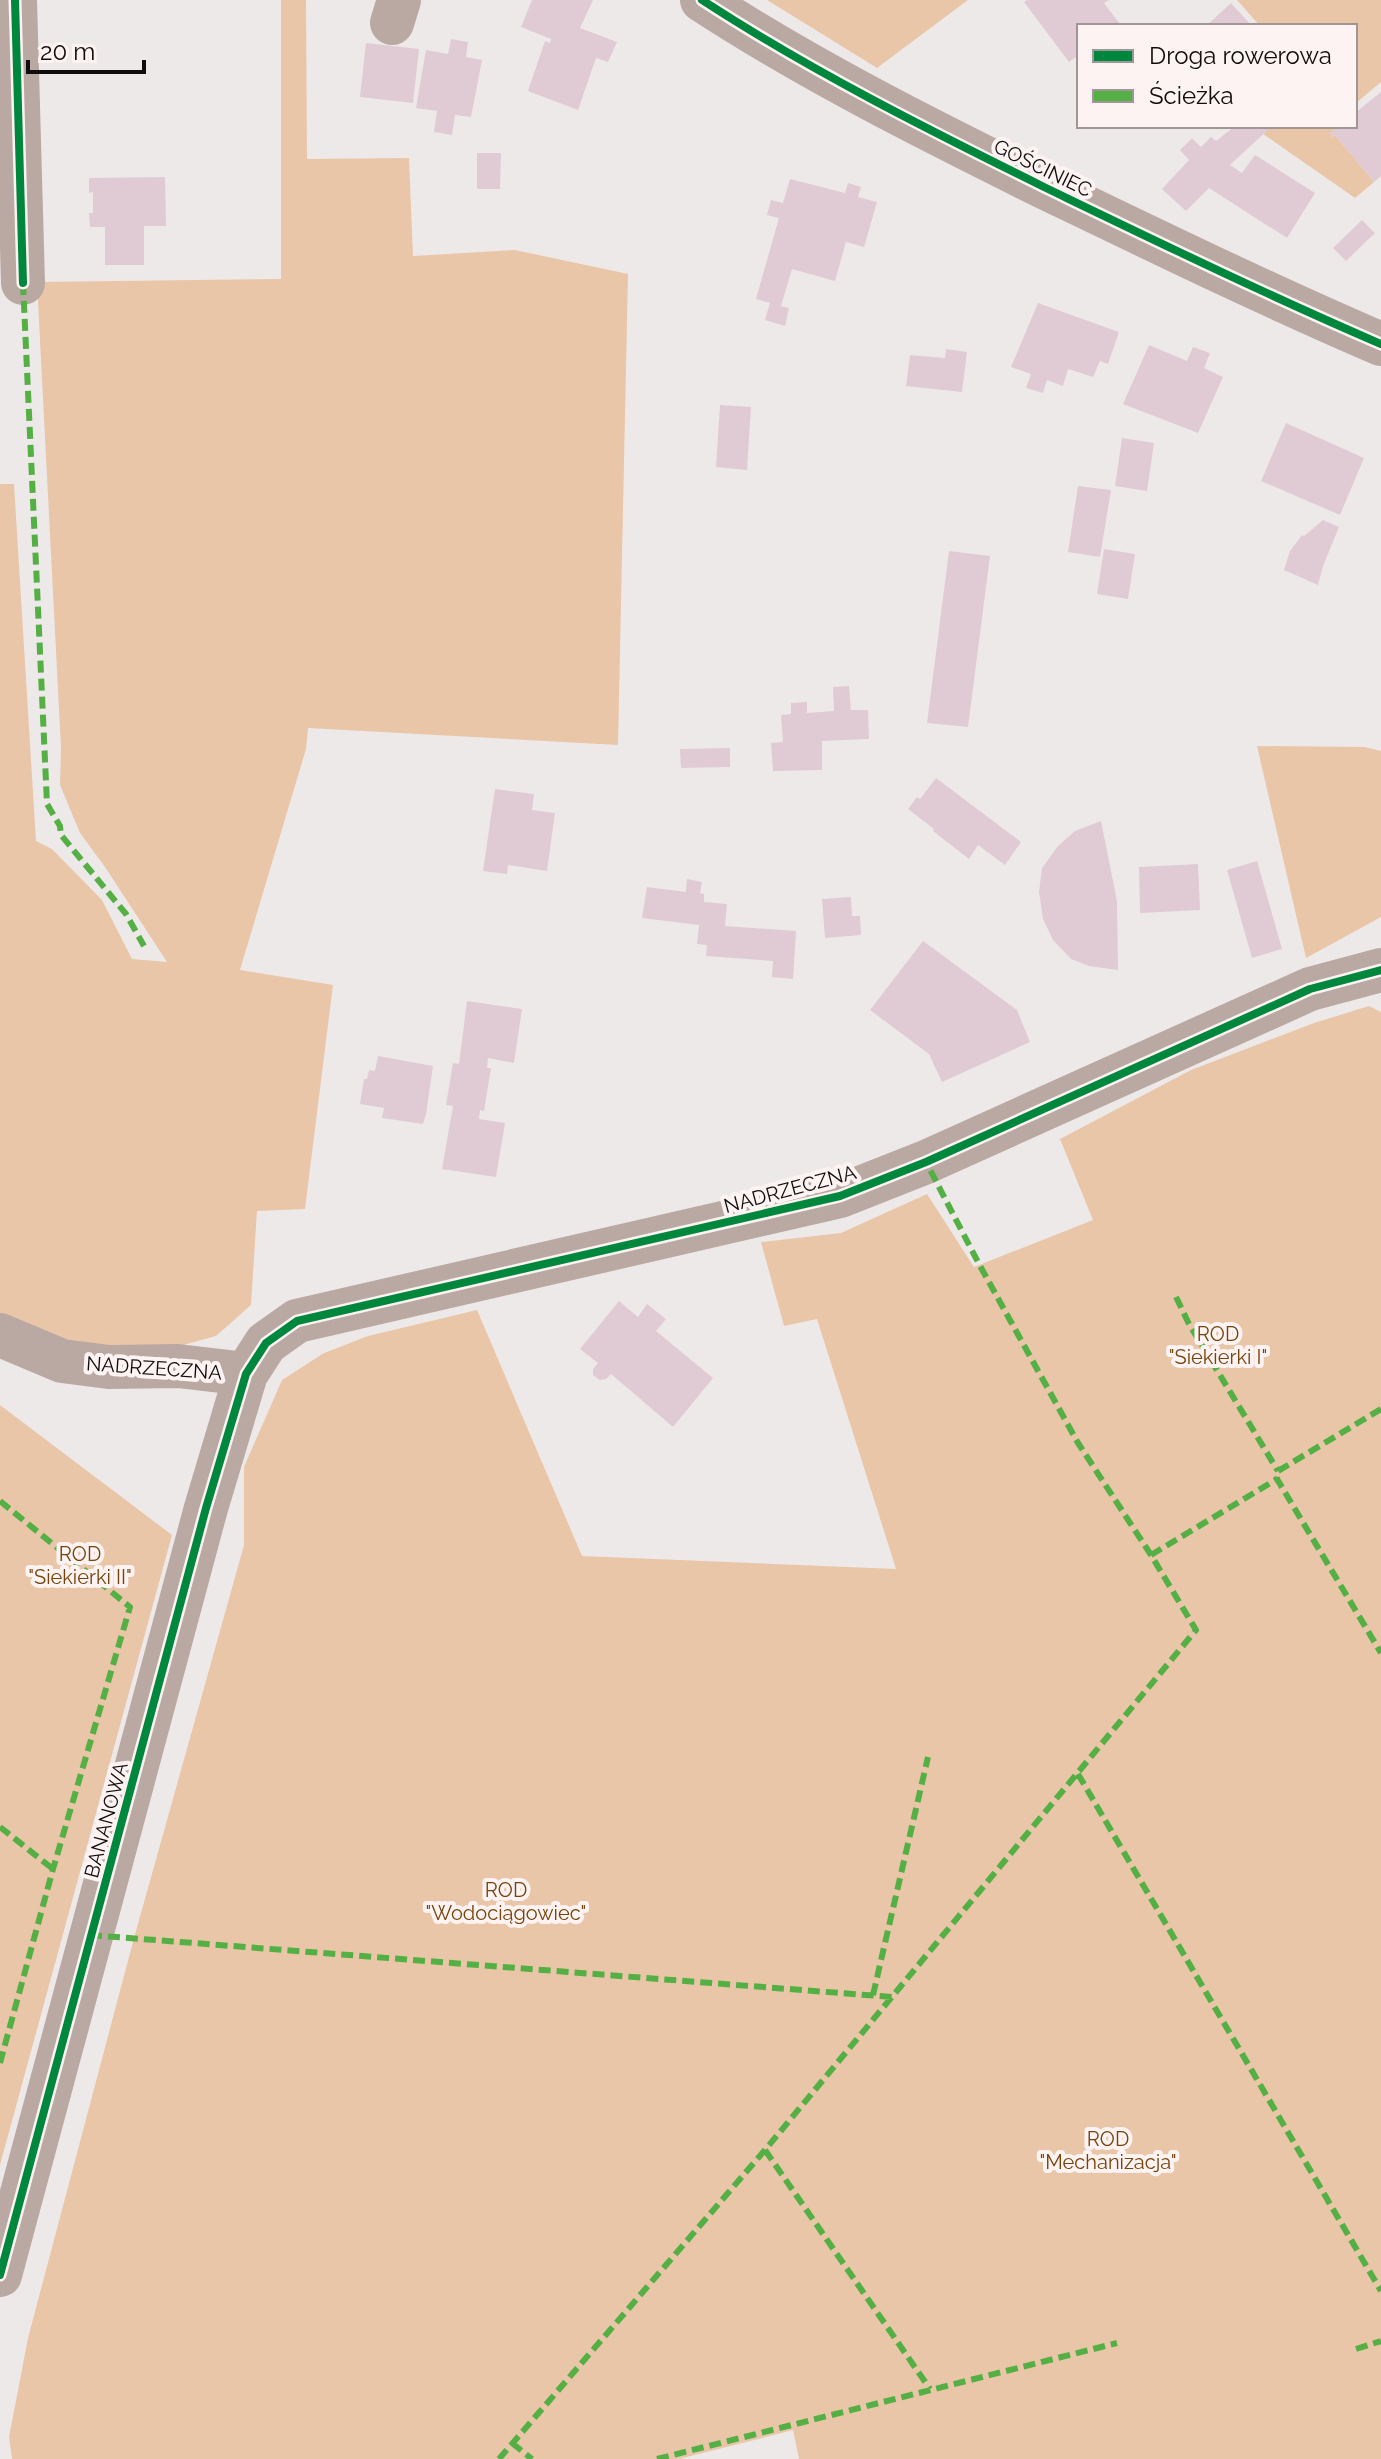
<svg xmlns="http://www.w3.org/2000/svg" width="1381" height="2459" font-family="Raleway,sans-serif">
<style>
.green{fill:#eac6a9}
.building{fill:#e0cbd4}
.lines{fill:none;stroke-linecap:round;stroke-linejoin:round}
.minor{stroke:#baa8a3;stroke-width:44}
.quiet{stroke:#54b044;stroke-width:6;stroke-dasharray:12 6;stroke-linecap:butt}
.cycleway-casing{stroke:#fef3f3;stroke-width:13}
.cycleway{stroke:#00873e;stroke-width:8}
.labels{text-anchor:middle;stroke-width:8;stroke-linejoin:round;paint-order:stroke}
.street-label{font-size:20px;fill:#100d0d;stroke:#fef3f3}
.park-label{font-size:20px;fill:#76440b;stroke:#fef3f3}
</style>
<rect width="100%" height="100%" fill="#eee9e9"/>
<path class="green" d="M281 0H306L307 159 409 158 413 256 515 250 628 274 618 745 308 728 306 749 240 970 333 985 305 1209 257 1211 251 1305 216 1336 176 1347 89 1350 0 1319V484H14L36 841 52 849 102 900 132 959 167 962 105 867 80 833 60 785 61 748 37 282 281 279Z
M767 0H968L877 68Z
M1237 0H1381V82L1355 104V26H1260Z
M1272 126H1339L1330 134 1333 137 1335 135 1374 182 1355 198 1263 134Z
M1257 746 1365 747 1381 751V917L1306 958Z
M1369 1006 1381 1012V2459H799L793 2430 679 2459H12L9 2437 28 2338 134 1938 244 1545V1467L282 1380 324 1353 368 1336 477 1310 582 1556 896 1569 817 1319 784 1326 761 1242 841 1233 927 1194 974 1267 1093 1220 1060 1139 1191 1070 1314 1023Z
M0 1405 172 1535 0 2165Z"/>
<path class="building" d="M532 0H593L580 28 617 42 608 62 596 58 578 110 528 91 545 41 550 43 551 39 521 27Z
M1027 0H1109L1104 3 1120 24 1079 26V55L1069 62 1024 2Z
M1231 3 1252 26H1206Z
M451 39 468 42 466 57 482 60 471 117 455 115 452 135 434 132 437 111 416 108 426 50 448 54Z
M366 43 419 49 413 103 360 97Z
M1381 92V176L1374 182 1335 135 1333 137 1330 134 1339 126H1355V113Z
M1235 126H1272L1230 165 1242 173 1255 155 1315 193 1287 238 1209 188 1186 211 1162 189 1189 160 1180 150 1192 138 1201 147 1211 137 1216 141Z
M477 153H501L500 189H477Z
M165 177 166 226H144V265H105V227H90L89 213H93V192L89 193V178Z
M790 179 845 193 848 183 861 187 858 197 877 202 864 247 846 242 835 281 792 269 781 306 789 308 785 326 765 320 770 303 756 299 779 218 767 215 771 200 783 203Z
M1362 220 1375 233 1346 261 1333 248Z
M1038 303 1119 332 1108 364 1100 361 1093 377 1068 369 1063 386 1047 380 1043 393 1026 388 1031 374 1011 367Z
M1149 345 1187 361 1193 347 1210 353 1204 368 1223 377 1198 433 1123 404Z
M946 349 967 352 962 392 906 386 910 355 945 358Z
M720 405 751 407 747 470 716 467Z
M1286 423 1364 458 1340 515 1261 481Z
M1122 438 1154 443 1147 491 1115 486Z
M1078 486 1111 490 1100 557 1068 552Z
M1323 520 1339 527 1323 566 1318 585 1284 570 1290 551 1302 535 1304 536Z
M1104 549 1135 554 1128 599 1097 594Z
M949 551 990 556 968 727 927 723Z
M849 686 851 710H868L869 739 822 741V770L773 771 771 743 783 742 781 715 791 714V703L807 702V713L834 711 833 687Z
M730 748V767L681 768 680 749Z
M936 778 1021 842 1005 865 978 845 969 859 933 831 934 829 908 809 917 797 920 799Z
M495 789 534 794 532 810 555 813 547 871 508 865 507 874 483 871Z
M1101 821 1117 901 1118 970 1089 966 1071 959 1053 940 1043 919 1039 892 1042 868 1058 846 1075 831Z
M1257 861 1282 949 1252 958 1227 870Z
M1198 864 1200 910 1140 913 1139 867Z
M687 879 702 882 700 893 704 894V902L727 904 725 926 796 931 793 979 772 977 773 961 706 956 707 945 697 944 699 925 642 918 647 887 686 892Z
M851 897 852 916H860L861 935 825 938 822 899Z
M923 941 1017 1010 1030 1042 942 1082 929 1054 870 1010Z
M467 1001 522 1009 514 1063 488 1058 487 1068H491L484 1111 480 1110 479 1119 505 1123 496 1177 442 1169 453 1106 446 1105 453 1063 459 1064Z
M378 1056 433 1066 426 1114 423 1124 382 1118 384 1108 360 1104 364 1079H367L369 1070 375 1071Z
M619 1301 638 1317 647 1304 666 1319 656 1331 713 1378 673 1427 611 1374 606 1379 600 1380 593 1375V1369L598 1363 580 1349Z"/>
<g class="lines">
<path class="minor" d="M15 0 23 283
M702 0C811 71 927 129 1044 187 1156 241 1267 295 1381 344
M392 23 399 0
M0 1335 62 1361 109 1367 178 1366 246 1374
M0 2275 206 1508 246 1374 266 1343 297 1321 840 1196 926 1162 1310 989 1381 970"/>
<path class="quiet" d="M23 283 47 804 60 826 61 835 126 914 144 946
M1176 1297 1189 1324 1278 1471
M1381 1409 1278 1471 1277 1479 1381 1653
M0 1501 130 1607 53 1869 0 2063
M1151 1555 1277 1479
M1078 1774 1381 2291
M0 1827 53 1869
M90 1935 892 1997
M873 1995 928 1757
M765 2150 930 2389
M1356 2349 1381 2341
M512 2443 532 2459
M499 2459 765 2150 1196 1630 1151 1555 1078 1443 979 1264 926 1162
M657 2459 1117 2343"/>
<g class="cycleway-casing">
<path id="cycleway" d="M15 0 23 283
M702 0C811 71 927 129 1044 187 1156 241 1267 295 1381 344
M0 2275 206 1508 246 1374 266 1343 297 1321 840 1196 926 1162 1310 989 1381 970"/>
</g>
<use href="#cycleway" class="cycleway"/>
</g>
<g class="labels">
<g class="street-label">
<text transform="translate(1043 168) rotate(26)" y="7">GOŚCINIEC</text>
<text transform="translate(790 1189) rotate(-15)" y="7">NADRZECZNA</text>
<text transform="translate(154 1368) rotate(4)" y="7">NADRZECZNA</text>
<text transform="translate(106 1820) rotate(-75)" y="7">BANANOWA</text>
</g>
<g class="park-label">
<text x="1218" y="1341">ROD<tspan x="1218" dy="23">"Siekierki I"</tspan></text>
<text x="80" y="1561">ROD<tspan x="80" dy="23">"Siekierki II"</tspan></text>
<text x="506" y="1897">ROD<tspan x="506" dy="23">"Wodociągowiec"</tspan></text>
<text x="1108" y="2146">ROD<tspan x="1108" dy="23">"Mechanizacja"</tspan></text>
</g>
</g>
<rect x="1077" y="24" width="280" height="104" fill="#fef3f3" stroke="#9f9797" stroke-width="2"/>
<rect x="1093" y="50" width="40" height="12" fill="#00873e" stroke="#9f9797" stroke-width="2"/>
<text x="1149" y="64" font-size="24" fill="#100d0d">Droga rowerowa</text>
<rect x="1093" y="90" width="40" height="12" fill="#54b044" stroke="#9f9797" stroke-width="2"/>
<text x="1149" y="104" font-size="24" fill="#100d0d">Ścieżka</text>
<path d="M28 60v12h116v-12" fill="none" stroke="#100d0d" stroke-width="4"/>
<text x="40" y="60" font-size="24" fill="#100d0d" stroke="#fef3f3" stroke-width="6" paint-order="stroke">20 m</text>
</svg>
